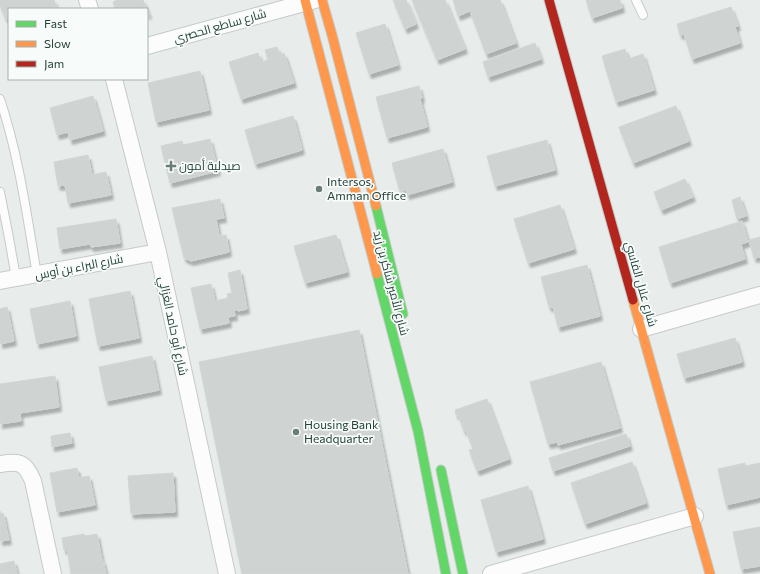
<svg xmlns="http://www.w3.org/2000/svg" width="760" height="574" font-family="Commissioner,Cairo,sans-serif">
<style>
.building{fill:#cfd4d2;stroke:#d1d6d4;filter:url(#shadow)}
.lines{fill:none;stroke-linecap:round;stroke-linejoin:round}
.lane-casing{stroke:#c5cac8;stroke-width:10}
.street-casing{stroke:#c5cac8;stroke-width:18}
.fast-casing{stroke:#c3cbc8;stroke-width:11}
.slow-casing{stroke:#c3cbc8;stroke-width:11}
.jam-casing{stroke:#c3cbc8;stroke-width:11}
.lane{stroke:#fcfcfc;stroke-width:8}
.street{stroke:#fcfcfc;stroke-width:16}
.fast{stroke:#63d668;stroke-width:9}
.slow{stroke:#ff974d;stroke-width:9}
.jam{stroke:#b3261e;stroke-width:9}
.poi-dot{fill:#697e78;stroke:#f7fbf9;stroke-width:1.5}
.labels{text-anchor:middle;stroke-width:3.5;stroke-linejoin:round;paint-order:stroke}
.street-label{font-size:12px;fill:#24423a;stroke:#f7fbf9}
.poi-label{font-size:12px;fill:#24423a;stroke:#f7fbf9;text-anchor:start}
</style>
<defs>
<filter id="shadow"><feDropShadow dx="2.5" dy="4.5" stdDeviation="1" flood-color="#0004"/></filter>
</defs>
<rect width="100%" height="100%" fill="#e8edeb"/>
<path class="building" d="M0 0H54L57 8 55 9H9V20L8 18 6 19 0 6Z
M117 0H143L149 14 147 15V9H115L113 2Z
M393 0H406L416 24 405 29Z
M412 0H445L465 49 437 60Z
M453 0H500L516 43 486 54 470 11 458 16Z
M586 0H620L622 8 592 18Z
M731 7 738 26 735 27 740 43 692 59 684 34 680 35 677 24Z
M385 24 398 65 369 74 356 33Z
M535 43 541 59 488 77 483 62Z
M277 47 280 55 284 53 294 83 241 99 229 62 258 53 261 62 268 60 265 50Z
M625 49 628 59 643 54 654 90 616 102 602 56Z
M200 71 209 110 156 122 148 83Z
M419 86 422 98 420 99 427 127 387 138 376 97Z
M93 96 103 131 70 140 68 132 57 135 50 108Z
M676 106 689 141 633 163 619 127Z
M293 116 302 150 255 164 245 130Z
M210 139 218 171 170 183 161 146 182 141 183 145Z
M547 140 555 170 495 186 487 156Z
M443 149 452 182 407 195 406 190 400 192 392 163Z
M88 155 92 175 106 172 111 195 68 203 65 185 58 186 54 162Z
M685 179 693 197 661 210 654 192Z
M740 197 746 216 737 219 732 200Z
M220 199 224 218 216 219 219 236 226 235 229 252 191 261 184 258 172 208Z
M560 205 574 249 528 263 514 219Z
M116 219 120 243 91 247 90 244 60 249 57 228Z
M742 221 748 242 741 244 745 259 670 283 659 247Z
M336 235 347 272 305 283 294 246Z
M760 237V257L754 258 749 240Z
M587 265 600 316 558 327 553 307H549L541 277Z
M240 270 247 309 238 311V310H234L235 316 228 317 229 323 200 329 191 288 211 284 215 301 228 298 227 294 232 293 228 273Z
M130 291 139 338 98 346 89 299Z
M70 301 76 336 37 344 30 309Z
M7 307 14 341 0 344V309Z
M359 330 408 574H242L199 362Z
M735 338 742 362 684 378 677 354Z
M152 356 159 390 106 401 99 367Z
M601 362 620 428 558 445 557 442 548 444 530 382Z
M55 376 59 407 20 413 21 421 0 424V384Z
M487 399 509 459 477 471 469 450 473 449 466 430 464 431 458 414 456 415 455 410Z
M70 433 72 443 52 447 51 436Z
M626 434 630 446 553 471 549 458Z
M632 462 646 503 585 524 571 483Z
M745 463V466L760 463V497L726 505 718 469Z
M77 468 79 478 89 476 95 505 57 512 50 473Z
M173 473 175 512 131 514 128 476Z
M528 486 543 539 496 552 481 500Z
M0 511 1 514 3 513 9 540 0 541Z
M760 527V566L741 569 733 532Z
M84 534 85 536 97 534 102 561H103L106 574H71L67 549 64 550 62 538Z
M14 561 17 574H0V564Z"/>
<g class="lines">
<g class="lane-casing">
<path id="lane" d="M636 0 643 15
M0 99C19 156 27 216 37 275
M0 192 9 238 16 278"/>
</g>
<g class="street-casing">
<path id="street" d="M87 0 90 9
M147 46 315 0
M114 79 158 252 227 574
M0 281 158 252
M641 329 760 295
M0 464C20 461 25 462 33 481L53 574
M491 574 695 516"/>
</g>
<g class="fast-casing">
<path id="fast" d="M376 206 403 314
M377 274 418 431 446 574
M441 470 463 574"/>
</g>
<g class="slow-casing">
<path id="slow" d="M305 0 377 274
M322 0 332 35 376 206
M633 300 710 574"/>
</g>
<g class="jam-casing">
<path id="jam" d="M549 0 633 300"/>
</g>
<use href="#lane" class="lane"/>
<use href="#street" class="street"/>
<use href="#fast" class="fast"/>
<use href="#slow" class="slow"/>
<use href="#jam" class="jam"/>
</g>
<g class="poi-dot">
<path d="M169 160h4v4h4v4h-4v4h-4v-4h-4v-4h4z"/>
<circle cx="319" cy="189" r="4"/>
<circle cx="296" cy="432" r="4"/>
</g>
<g class="labels">
<g class="street-label">
<text transform="translate(220 26) rotate(-16)" y="4">شارع ساطع الحصري</text>
<text transform="translate(79 267) rotate(-11)" y="4">شارع البراء بن أوس</text>
<text transform="translate(391 283) rotate(75)" y="4">شارع الأمير شاكر بن زيد</text>
<text transform="translate(641 284) rotate(74)" y="4">شارع علال الفاسي</text>
<text transform="translate(173 326) rotate(78)" y="4">شارع أبو حامد الغزالي</text>
</g>
<g class="poi-label">
<text x="179" y="170">صيدلية أمون</text>
<text x="327" y="186">Intersos,<tspan x="327" dy="14">Amman Office</tspan></text>
<text x="304" y="429">Housing Bank<tspan x="304" dy="14">Headquarter</tspan></text>
</g>
</g>
<rect x="8" y="8" width="140" height="72" fill="#f7fbf9" stroke="#a3b1ad"/>
<rect x="16" y="21" width="20" height="6" fill="#63d668" stroke="#a3b1ad"/>
<text x="44" y="28" font-size="12" fill="#24423a">Fast</text>
<rect x="16" y="41" width="20" height="6" fill="#ff974d" stroke="#a3b1ad"/>
<text x="44" y="48" font-size="12" fill="#24423a">Slow</text>
<rect x="16" y="61" width="20" height="6" fill="#b3261e" stroke="#a3b1ad"/>
<text x="44" y="68" font-size="12" fill="#24423a">Jam</text>
</svg>
